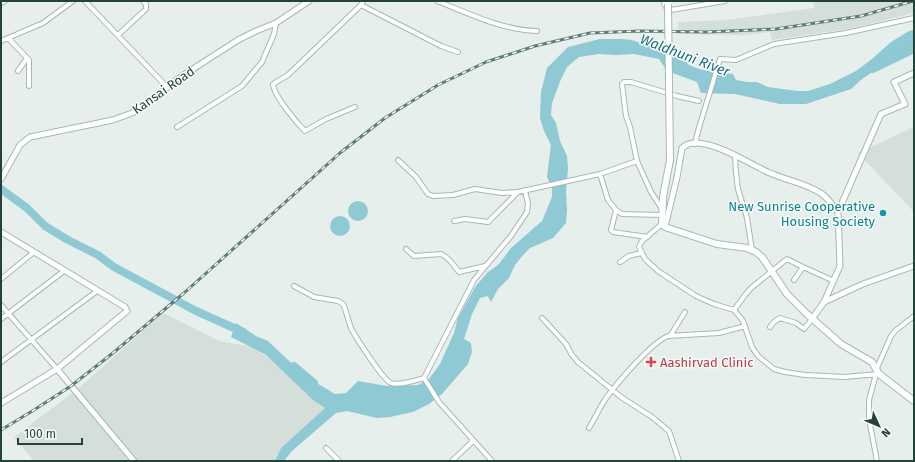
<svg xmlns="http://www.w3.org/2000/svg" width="915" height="462" font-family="'Fira Sans',sans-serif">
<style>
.built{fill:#d4dfda}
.water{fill:#8ec9d4}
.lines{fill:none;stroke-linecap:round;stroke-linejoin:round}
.river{stroke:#8ec9d4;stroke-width:8}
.minor-casing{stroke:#a8b8b2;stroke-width:6}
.tertiary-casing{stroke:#a8b8b2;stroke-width:7}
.secondary-casing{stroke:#a4bbb3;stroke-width:8}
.minor{stroke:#fff;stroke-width:4}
.tertiary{stroke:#fff;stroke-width:5}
.secondary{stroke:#fff;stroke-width:6}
.rail-casing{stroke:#5f7d75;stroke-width:3}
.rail{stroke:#f7fbf9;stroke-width:1.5;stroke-dasharray:4.5;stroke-linecap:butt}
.secondary-bridge-casing{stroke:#a4bbb3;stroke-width:8;stroke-linecap:butt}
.secondary-bridge{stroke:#fff;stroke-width:6}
.culture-dot{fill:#0f9aa8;stroke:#f7fbf9;stroke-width:1.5}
.health-dot{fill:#e0444e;stroke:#f7fbf9;stroke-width:1.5}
.labels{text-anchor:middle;stroke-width:3;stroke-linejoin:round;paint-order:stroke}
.street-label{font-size:13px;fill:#24423a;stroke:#f7fbf9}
.culture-label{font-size:13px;fill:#0d838f;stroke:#f7fbf9;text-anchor:end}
.health-label{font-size:13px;fill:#be3a42;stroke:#f7fbf9;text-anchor:start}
.water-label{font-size:14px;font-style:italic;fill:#1c6f80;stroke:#f7fbf9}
</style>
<rect width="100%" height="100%" fill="#e6efeb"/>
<path class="built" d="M813 1H914V13L848 29 772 40 770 32 743 35 679 34 678 22 726 20 814 8Z
M914 127V212L858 153Z
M163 313 219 341 252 347 274 362 313 400 325 408 281 448 275 461H34L14 437 79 388Z"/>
<path class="water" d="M914 30V47L900 52 861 80 851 89 806 104H780L735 94 701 93 697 82 667 71 659 59 634 54 616 55 599 54 579 57 567 67 561 79 552 103 551 115 556 123 560 141 567 156 568 169 566 191 567 210 566 223 553 238 530 248 523 255 515 265 509 278 498 289 491 302 488 296 480 298 472 314 464 339 471 343 472 352 468 364 442 394 429 404 413 412 390 417 377 418 347 411 336 413 292 451 284 461H275L281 448 325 408 313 400 266 355 231 337 236 323 256 336 268 341 305 376 335 394 346 393 358 381 387 386 418 385 429 379 440 364 454 333 458 318 475 287 487 273 499 264 511 248 542 221 552 197V187L547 177 551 145 544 131 540 118 541 92 547 68 568 47 600 39H622L632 40 643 44H652L679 53 689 65 699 69 708 71 733 74 736 80 747 82H757L768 87 797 91H808L830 84 856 71 872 59 891 42 909 31Z
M348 211a10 10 0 1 1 20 0a10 10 0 1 1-20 0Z
M330 226a10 10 0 1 1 20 0a10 10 0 1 1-20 0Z"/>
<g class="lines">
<path class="river" d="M873 69 914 49
M1 189 27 208 45 226 68 240 98 255 114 267 196 311 243 332
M294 366 314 383"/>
<g class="minor-casing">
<path id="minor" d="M85 1 167 87
M437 1C470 14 502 30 537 31
M663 1 667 9 671 10 725 1
M1 3 5 1
M361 5 441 46 458 52
M118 35 146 9V4L143 1
M8 38 29 60V86
M1 41 43 23 73 1
M18 71 27 58
M355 107 326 119 305 131C296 122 274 96 273 84L288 75 361 5 363 1
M177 127 242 86 262 62 274 34 276 23
M695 144 698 131 720 59 736 60 774 44 846 33 914 18
M735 155 736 173 738 189 747 218 752 250
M398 160 416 177 428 194 433 196 453 195 475 189 502 193 518 192 600 174 637 161 651 192 662 209
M637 161 630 127 626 116 622 84 624 82H631L677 96 699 101
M600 174 608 200 616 210 611 230 613 232 647 237
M616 210 622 214 662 215
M454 221 465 219 488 222 518 192
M662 224 642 241 639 247 645 259 658 271 696 296 714 304 734 310 743 321 752 347 758 356 774 369 785 372 805 375 826 376 844 377 879 374
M406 249 414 256 441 254C450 258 453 265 459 272L485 266
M620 262 629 256 641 253
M1 279 34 252
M794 280 803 267 834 281
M294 286 314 297 338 301 343 304C347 312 348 322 352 330 357 339 383 380 391 383 398 386 417 380 424 378
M1 305 57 369
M734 310 745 295 751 288 787 259 803 267
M542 318 566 344 572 355 578 362 621 397 652 417 669 431 679 461
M1 319 64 271
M770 327 774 322 780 318 796 323 804 329 812 319
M670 336 685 312
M1 362 97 291
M877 368 891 336 895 331 914 316
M876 374 869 400V419L877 461
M589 428C595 418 600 407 606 398 618 382 651 343 668 336L719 333 745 326
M326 448 339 461
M452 461 473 441
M492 461 439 402 424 378 474 280 511 236 527 212 528 204 525 190"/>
</g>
<g class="tertiary-casing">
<path id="tertiary" d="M1 179 20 145 30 137 113 120 132 113 150 101 179 78 238 40 256 31 276 23 309 1
M665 227 677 177 682 148C700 130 752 166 770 173 786 180 804 183 819 192 827 196 833 206 838 212
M1 232 125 307 127 311 57 369 1 403
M824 302 863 284 914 266
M812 319 824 302 840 266 838 212 881 114 905 104 894 82 914 73
M57 369 134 461"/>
</g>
<g class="secondary-casing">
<path id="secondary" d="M663 197 662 224 665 227 717 244 747 248 756 252 762 257 787 294 807 314 841 344 872 362 879 374 914 401"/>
</g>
<use href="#minor" class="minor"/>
<use href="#tertiary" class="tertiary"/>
<use href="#secondary" class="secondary"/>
<g class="rail-casing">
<path id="rail" d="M1 430 34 410 71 386 113 353 184 293 340 153 385 118 438 85 486 62 535 46 590 33 640 31 707 32 776 29 861 16 913 1"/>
</g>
<use href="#rail" class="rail"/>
<g class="secondary-bridge-casing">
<path id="secondary-bridge" d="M663 197 670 160 668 4"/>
</g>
<use href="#secondary-bridge" class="secondary-bridge"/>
</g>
<circle class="culture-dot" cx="883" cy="213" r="4"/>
<path class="health-dot" d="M649 356h4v4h4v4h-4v4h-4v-4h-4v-4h4z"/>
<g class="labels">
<g class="street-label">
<text transform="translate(163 90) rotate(-35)" y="5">Kansai Road</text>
</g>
<g class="culture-label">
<text x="875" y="211">New Sunrise Cooperative<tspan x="875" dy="15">Housing Society</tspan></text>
</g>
<g class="health-label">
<text x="660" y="367">Aashirvad Clinic</text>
</g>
<g class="water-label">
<text transform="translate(685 55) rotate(21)" y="5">Waldhuni River</text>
</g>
</g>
<rect width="915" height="462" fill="none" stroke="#24423a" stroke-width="4"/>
<g transform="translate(879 426) rotate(134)" stroke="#f7fbf9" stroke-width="3" paint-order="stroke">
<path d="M0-3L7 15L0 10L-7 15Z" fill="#24423a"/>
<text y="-6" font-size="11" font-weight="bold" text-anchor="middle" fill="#24423a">N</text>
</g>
<path d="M18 438v6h64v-6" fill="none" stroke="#24423a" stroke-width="2"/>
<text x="24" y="438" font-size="12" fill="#24423a" stroke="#f7fbf9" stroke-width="3" paint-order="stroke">100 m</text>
</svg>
